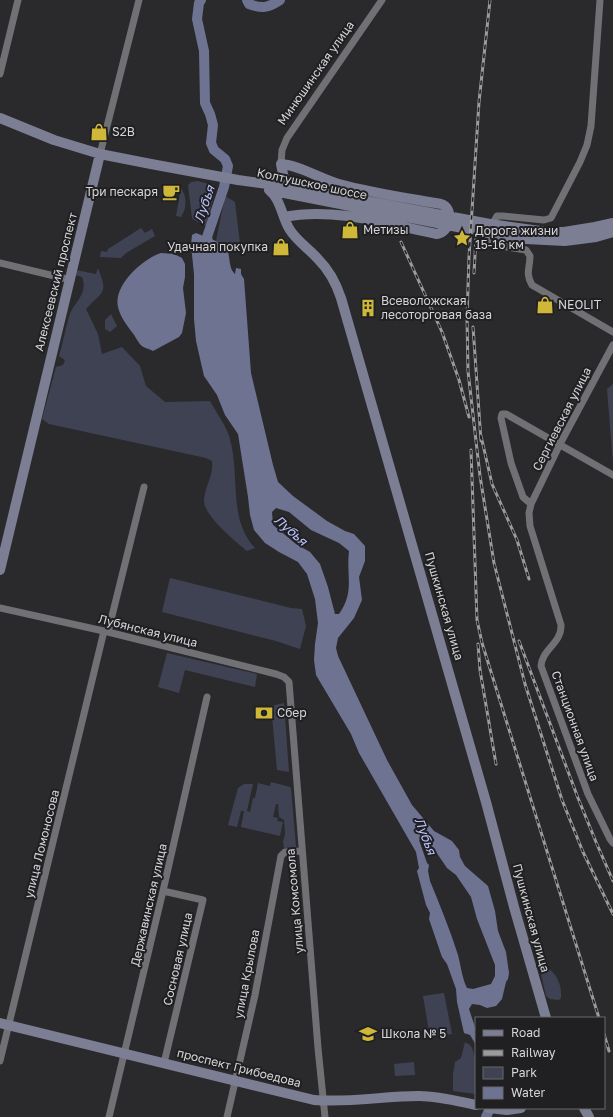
<svg xmlns="http://www.w3.org/2000/svg" width="613" height="1117" font-family="'Golos Text',sans-serif">
<style>
.green{fill:#3f4253}
.water{fill:#6e7392;fill-rule:evenodd}
.lines{fill:none;stroke-linecap:round;stroke-linejoin:round}
.river{stroke:#6e7392;stroke-width:10}
.street{stroke:#717175;stroke-width:7}
.secondary{stroke:#7c7e94;stroke-width:10}
.rail-casing{stroke:#9b9b9d;stroke-width:3}
.rail{stroke:#202023;stroke-width:1.5;stroke-dasharray:4.5;stroke-linecap:butt}
.labels{text-anchor:middle;stroke-width:4;stroke-linejoin:round;paint-order:stroke}
.street-label{font-size:12px;fill:#d5d5d7;stroke:#202023}
.poi-label{font-size:12px;fill:#d5d5d7;stroke:#202023;text-anchor:start}
.water-label{font-size:13px;font-style:italic;fill:#b9c0f8;stroke:#202023}
</style>
<rect width="100%" height="100%" fill="#2a2a2d"/>
<path class="green" d="M197 181 214 185 216 188 206 226 194 220 192 218 188 185 191 182Z
M181 188C187 197 187 208 181 217L176 216Z
M225 196 235 202 241 252H228L216 241Z
M141 228 145 233 152 229 155 236 126 253 121 258 100 257 101 251 107 252 108 249Z
M98 268C108 294 104 290 86 309L98 334 102 354 122 347 140 366 146 386 165 402 210 401C216 412 225 424 229 436 241 473 227 519 255 548L247 551C236 542 203 515 204 500 205 486 214 475 212 461L206 458 49 424 42 419 56 367 63 365 65 360 59 356C63 343 65 330 69 317 73 302 89 295 82 277L75 275 76 270 96 274Z
M111 314 117 326 110 332 105 329V320Z
M613 384V464L607 389Z
M170 578 291 608 302 609 306 626 300 649 276 641 162 612Z
M167 653 257 674 255 687 185 670 179 693 158 687Z
M284 703 289 772 277 770 271 706Z
M271 782 290 787 291 788 296 847 284 848 283 842 285 834 284 820 279 817 278 804H276L273 817 278 818 277 821 283 822 280 836 241 827 244 811H241L237 827 228 825 238 788 244 784H253L247 811 250 812 253 798H255L258 783 270 786Z
M544 966C557 972 562 985 561 998L559 1000 550 999 546 996 540 970 541 967Z
M444 993 452 1034 430 1037 423 996Z
M465 1042C465 1042 470 1045 470 1045 478 1055 476 1082 476 1094L453 1091V1074L455 1062 461 1058Z
M414 1062 415 1075 395 1076 394 1064Z"/>
<path class="water" d="M196 233 216 241 228 252C230 259 229 269 235 274L236 268 241 269V274L244 279 251 373 273 465 278 482 293 496 327 521 345 531 354 534 365 546V561L359 577 362 600 354 618 338 638 336 648 338 656 387 760 412 805 434 831 452 841 459 850 460 857 465 866 488 886 495 911 498 931 506 952 509 973 508 979 506 982 502 999 496 1006 487 1008 480 1005 472 1004 469 1009 476 1030V1045L470 1035 464 1033 457 1002 456 989 447 964 442 957 429 919 430 913 426 905 417 871 419 868 416 852 359 753 351 734 316 675 314 660 315 644 318 623 315 599 307 574 298 562 279 552 265 543 254 530 250 515 248 497 238 434 225 415 217 395 204 376 196 341 194 319V274L191 245 192 235ZM276 508 289 512 311 530 339 543 349 551C346 575 355 592 339 614H335L328 587 320 564 310 552 296 544 273 525 272 512ZM421 839 432 846 447 868 456 875 471 897 477 919 495 965V976L491 984 473 989 467 988C462 978 461 966 458 955 450 930 440 905 430 881L428 871 429 865 427 863 419 840Z
M161 253 174 254 182 258 185 264V277L183 288 186 313 182 333 179 337 153 351C150 349 144 348 142 346 138 343 135 335 131 331 126 324 120 316 118 307 113 286 142 259 161 253Z"/>
<g class="lines">
<path class="river" d="M201 0 199 3 197 19 204 51 205 103 210 114 213 125 211 143 214 150 225 159 228 166 224 187 207 237 210 251
M247 0 249 4C262 9 268 8 280 0
M486 1117 490 1108"/>
<path class="street" d="M600 0 591 126 587 145 580 162 551 218 544 220 503 216H497L493 223 491 240 495 245 526 250 530 256C530 269 525 272 532 285L613 332
M0 74 18 0
M100 154 139 0
M281 164 282 150 287 138 382 0
M0 263 71 280
M613 475 506 414H502L501 418 511 463 523 497 531 504 529 513 530 526 561 625C562 643 542 649 541 666L588 794 610 839 613 843
M531 504 560 444 613 345
M0 608 108 632 276 674 284 677 289 682 318 1048 325 1117
M108 632 144 487
M163 891 203 900 164 1063
M0 1061 104 631
M109 1117 163 891 207 697
M227 1117 255 995 281 856 285 852 302 851"/>
<path class="secondary" d="M0 118 54 140 100 154 151 164 238 180 297 188 490 224 547 232H564L595 227 613 223
M281 164C299 165 321 179 339 184 372 193 407 198 441 204 455 208 450 233 437 234 387 224 335 207 284 217
M281 164 284 179 292 187
M269 190C281 199 282 218 290 230 297 241 309 249 318 259 329 270 336 283 341 298L486 802 514 907 546 1018
M269 190 488 233 526 239 565 241 596 237 613 232
M0 570 100 154
M0 1023 314 1100C349 1103 384 1096 419 1096 438 1096 457 1101 476 1105
M489 1108 507 1110 521 1108
M584 1108 589 1117"/>
<g class="rail-casing">
<path id="rail" d="M490 0 479 102 469 257 467 318 468 371 480 476 494 563 525 684 562 800 583 852 613 914
M401 242 442 332 459 380 469 417
M474 273 476 237
M473 327 481 441
M481 436 492 484 517 540 529 579
M471 450 477 620 482 643 599 1018
M519 641 578 798 596 842 613 881
M478 644 480 670 496 764
M604 1034 609 1051"/>
</g>
<use href="#rail" class="rail"/>
</g>
<defs>
<g id="shop-bare" transform="scale(1.38)"><path d="M-5-2.5h2.3a2.7 3.5 0 0 1 5.4 0H5L5.5 6h-11ZM-1.5-2.5h3a1.5 2.3 0 0 0-3 0Z" fill="#cfb837" stroke="#202023" stroke-width="2.5" paint-order="stroke"/></g>
<g id="cafe-bare" transform="scale(1.38)"><path d="M-5.5-4.5H6V0H3Q3 3.5 0 3.5H-2.5Q-5.5 3.5-5.5 0ZM3-3.2v2h1.7v-2ZM-6 4.5H4V6H-6Z" fill="#cfb837" stroke="#202023" stroke-width="2.5" paint-order="stroke"/></g>
<g id="sight-bare" transform="scale(1.38)"><path d="M0-6L1.8-2.2L6-1.7L2.9 1.2L3.7 5.4L0 3.3L-3.7 5.4L-2.9 1.2L-6-1.7L-1.8-2.2Z" fill="#cfb837" stroke="#202023" stroke-width="2.5" paint-order="stroke"/></g>
<g id="building-bare" transform="scale(1.38)"><path d="M-4-6H4V6H1V3H-1V6H-4ZM-2.5-4.3h1.7v1.8h-1.7ZM.8-4.3h1.7v1.8H.8ZM-2.5-1h1.7V.8h-1.7ZM.8-1h1.7V.8H.8Z" fill="#cfb837" stroke="#202023" stroke-width="2.5" paint-order="stroke"/></g>
<g id="bank-bare" transform="scale(1.38)"><path d="M-6-4H6V4H-6ZM0-2.3a2.3 2.3 0 1 0 0 4.6a2.3 2.3 0 1 0 0-4.6Z" fill="#cfb837" stroke="#202023" stroke-width="2.5" paint-order="stroke"/></g>
<g id="school-bare" transform="scale(1.38)"><path d="M0-5L7-2L0 1L-7-2ZM-4 1L0 2.5L4 1V4Q0 6-4 4Z" fill="#cfb837" stroke="#202023" stroke-width="2.5" paint-order="stroke"/></g>
</defs>
<g fill-rule="evenodd">
<use href="#shop-bare" x="99" y="132"/>
<use href="#cafe-bare" x="171" y="192"/>
<use href="#shop-bare" x="350" y="230"/>
<use href="#sight-bare" x="462" y="238"/>
<use href="#shop-bare" x="281" y="247"/>
<use href="#shop-bare" x="545" y="305"/>
<use href="#building-bare" x="368" y="308"/>
<use href="#bank-bare" x="264" y="713"/>
<use href="#school-bare" x="368" y="1034"/>
</g>
<g class="labels">
<g class="street-label">
<text transform="translate(316 73) rotate(-55)" y="4">Минюшинская улица</text>
<text transform="translate(312 184) rotate(12)" y="4">Колтушское шоссе</text>
<text transform="translate(56 282) rotate(-76)" y="4">Алексеевский проспект</text>
<text transform="translate(562 419) rotate(-63)" y="4">Сергиевская улица</text>
<text transform="translate(444 606) rotate(74)" y="4">Пушкинская улица</text>
<text transform="translate(148 631) rotate(14)" y="4">Лубянская улица</text>
<text transform="translate(575 726) rotate(70)" y="4">Станционная улица</text>
<text transform="translate(42 844) rotate(-76)" y="4">улица Ломоносова</text>
<text transform="translate(295 901) rotate(-95)" y="4">улица Комсомола</text>
<text transform="translate(149 905) rotate(-77)" y="4">Державинская улица</text>
<text transform="translate(531 918) rotate(75)" y="4">Пушкинская улица</text>
<text transform="translate(178 959) rotate(-77)" y="4">Сосновая улица</text>
<text transform="translate(247 974) rotate(-79)" y="4">улица Крылова</text>
<text transform="translate(239 1068) rotate(14)" y="4">проспект Грибоедова</text>
</g>
<g class="poi-label">
<text x="112" y="136">S2B</text>
<text x="158" y="196" text-anchor="end">Три пескаря</text>
<text x="363" y="234">Метизы</text>
<text x="475" y="235">Дорога жизни<tspan x="475" dy="14">15-16 км</tspan></text>
<text x="268" y="251" text-anchor="end">Удачная покупка</text>
<text x="381" y="305">Всеволожская<tspan x="381" dy="14">лесоторговая база</tspan></text>
<text x="558" y="309">NEOLIT</text>
<text x="277" y="717">Сбер</text>
<text x="381" y="1038">Школа № 5</text>
</g>
<g class="water-label">
<text transform="translate(204 204) rotate(-71)" y="5">Лубья</text>
<text transform="translate(291 530) rotate(41)" y="5">Лубья</text>
<text transform="translate(426 836) rotate(69)" y="5">Лубья</text>
</g>
</g>
<rect x="475" y="1017" width="130" height="92" fill="#202023" stroke="#68686b"/>
<rect x="483" y="1030" width="20" height="6" fill="#7c7e94" stroke="#68686b"/>
<text x="511" y="1037" font-size="12" fill="#d5d5d7">Road</text>
<rect x="483" y="1050" width="20" height="6" fill="#9b9b9d" stroke="#68686b"/>
<text x="511" y="1057" font-size="12" fill="#d5d5d7">Railway</text>
<rect x="483" y="1067" width="20" height="12" fill="#3f4253" stroke="#68686b"/>
<text x="511" y="1077" font-size="12" fill="#d5d5d7">Park</text>
<rect x="483" y="1087" width="20" height="12" fill="#6e7392" stroke="#68686b"/>
<text x="511" y="1097" font-size="12" fill="#d5d5d7">Water</text>
</svg>
